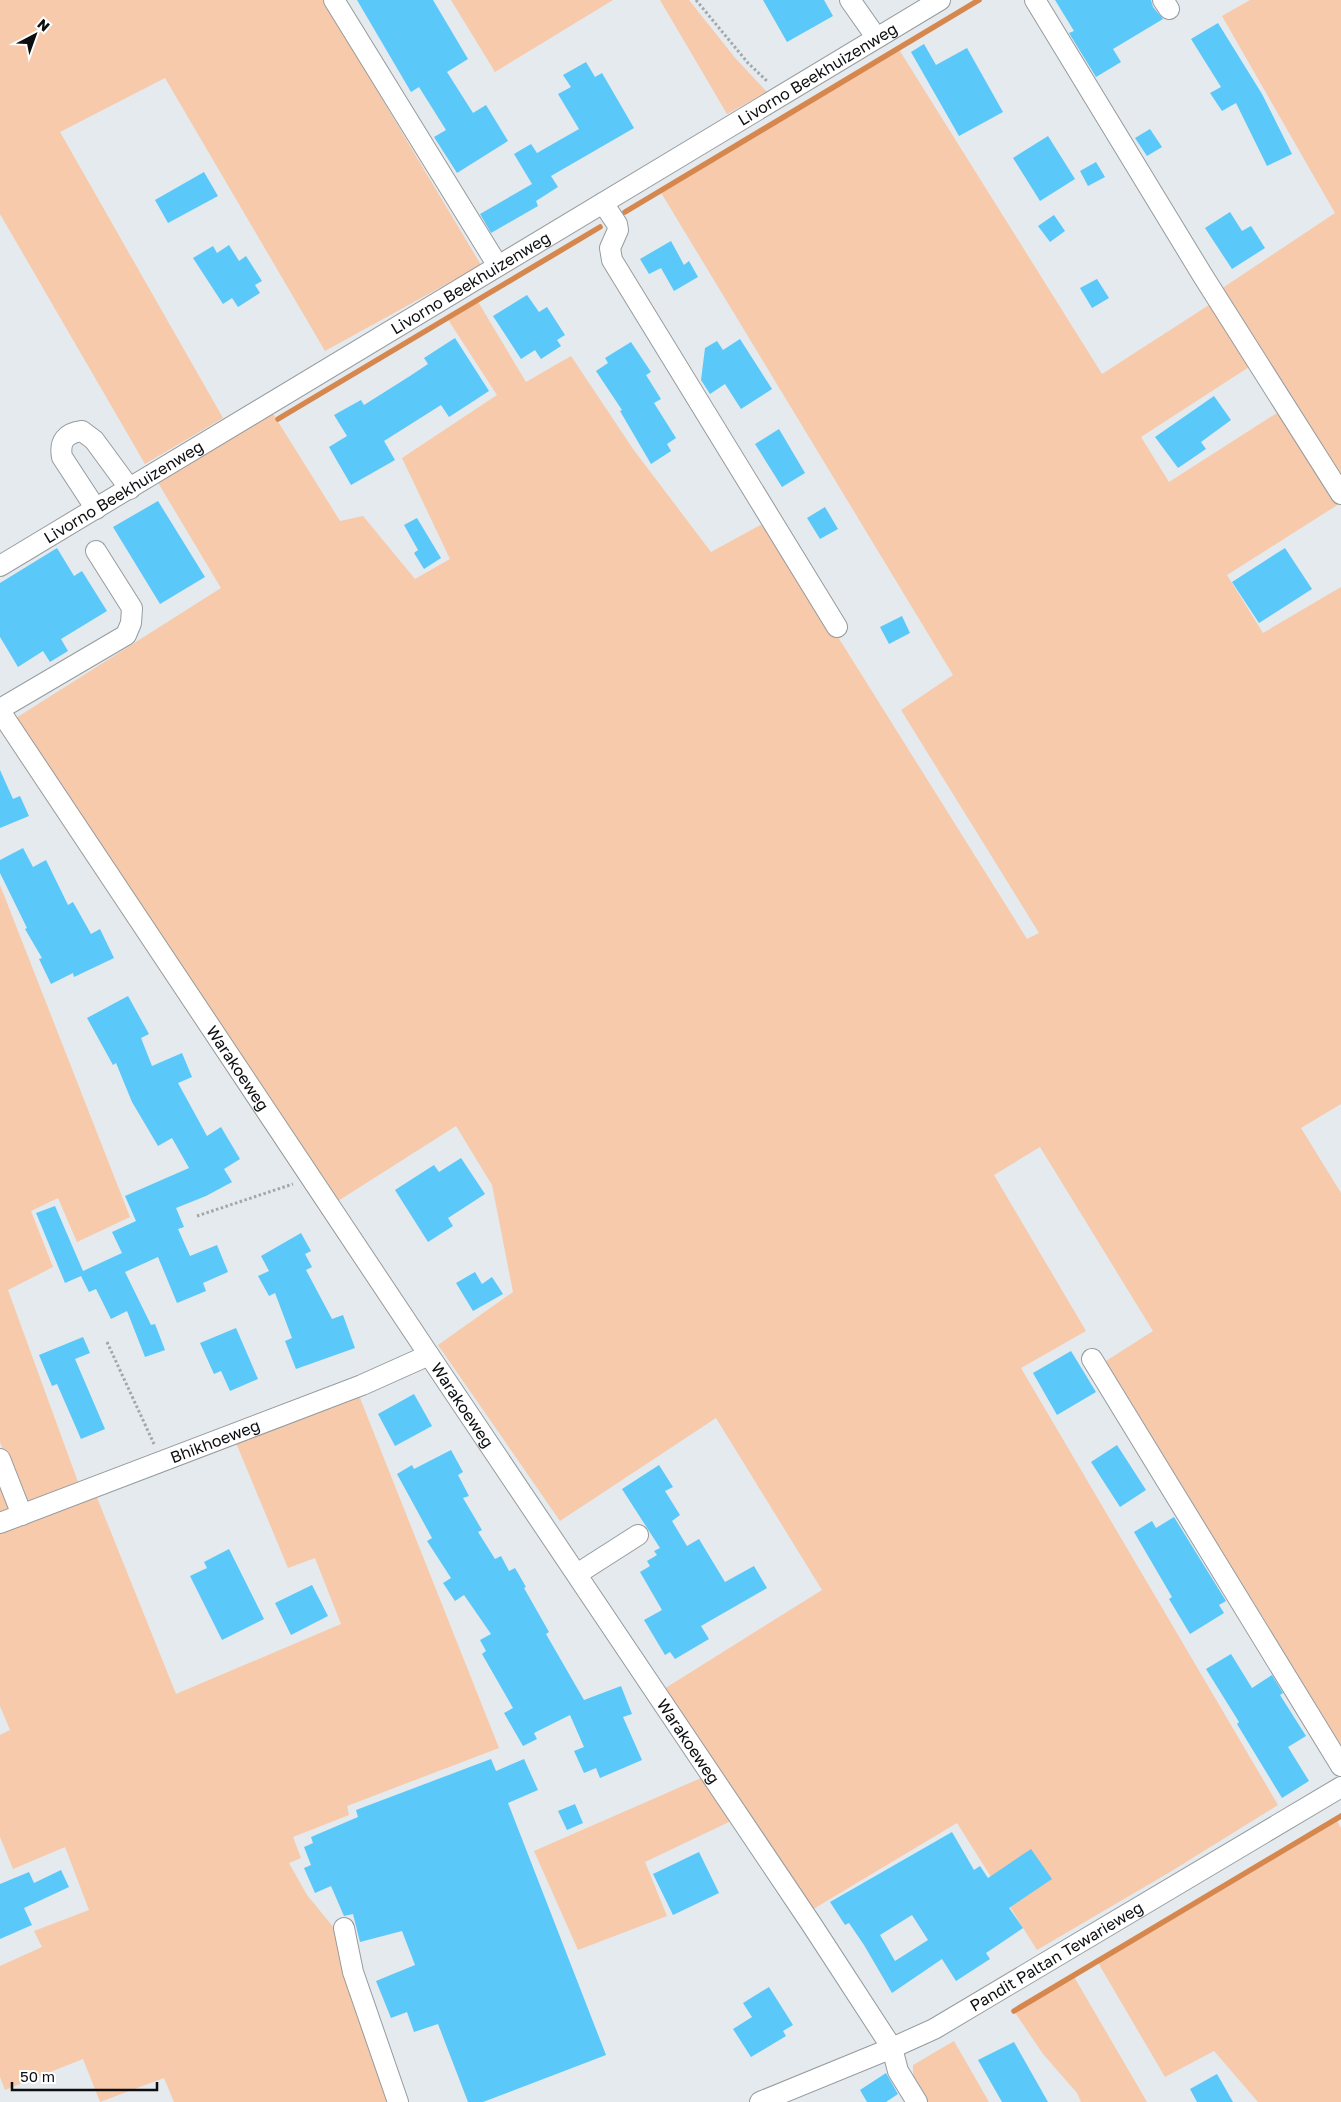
<svg xmlns="http://www.w3.org/2000/svg" width="1341" height="2102" font-family="'Golos Text',sans-serif">
<style>
.green{fill:#f7caab}
.lines{fill:none;stroke-linecap:round;stroke-linejoin:round}
.stream{stroke:#d6874d;stroke-width:5.5}
.building{fill:#5bc8fa;fill-rule:evenodd}
.minor-casing{stroke:#969b9e;stroke-width:22}
.path{stroke:#a3a7aa;stroke-width:3;stroke-dasharray:2.5 2.5;stroke-linecap:butt}
.minor{stroke:#fff;stroke-width:20}
.labels{text-anchor:middle;stroke-width:4.5;stroke-linejoin:round;paint-order:stroke}
.street-label{font-size:16px;fill:#0d0e10;stroke:#fff}
</style>
<rect width="100%" height="100%" fill="#e4eaed"/>
<path class="green" d="M0 0H323L481 265 325 351 165 78 60 132 223 418 145 464 0 214Z
M451 0H613L495 72Z
M660 0H689L736 59 767 92 727 114Z
M1250 0H1341V481L1221 289 1335 213 1222 16Z
M898 48 1102 374 1212 303 1249 367 1141 437 1169 482 1280 411 1339 504 1227 575 1263 633 1341 587V1104L1301 1128 1341 1193V1754L1106 1361 1153 1331 1040 1147 994 1175 1086 1331 1021 1368 1278 1805 1170 1872 1037 1950 957 1823 810 1911 664 1689 822 1590 716 1418 560 1521 438 1345 513 1292 492 1185 456 1126 338 1201 16 718 221 588 157 481 272 412 340 521 363 516 415 579 450 559 402 458 497 395 447 318 477 300 526 382 571 356 633 449 711 552 766 522 1027 939 1039 933 901 710 953 675 660 191Z
M0 885 130 1217 77 1242 58 1198 31 1211 53 1267 8 1290 78 1482 24 1505 0 1442Z
M358 1393 499 1748 347 1806 349 1815 293 1837 301 1858 289 1863 307 1895 334 1928 352 2000 390 2102H174L164 2078 100 2102 83 2059 5 2090 0 2077V1966L42 1947 34 1931 89 1910 65 1847 13 1869 0 1837V1735L10 1730 0 1706V1530L96 1495 176 1694 341 1624 315 1558 288 1568 236 1443Z
M0 1475 14 1509 0 1515Z
M701 1778 731 1821 645 1862 667 1916 578 1950 534 1851Z
M1336 1819 1341 1828V2102H1258L1214 2051 1165 2077 1097 1961Z
M1073 1975 1147 2102H1081L1077 2093 1043 2054 1014 2011Z
M954 2041 989 2102H926L913 2081V2065Z"/>
<g class="lines">
<path class="stream" d="M625 212 979 0
M278 419 600 227
M1014 2011 1341 1816"/>
</g>
<path class="building" d="M357 0H433L468 59 447 72 473 113 486 105 508 141 457 173 434 137 446 130 419 87 411 92Z
M763 0H824L833 16 787 42Z
M1055 0H1151L1153 7 1163 19 1113 49 1121 62 1096 77 1069 33 1074 31Z
M1218 23 1262 94 1292 154 1267 166 1236 103 1222 111 1210 93 1221 87 1191 39Z
M924 44 936 65 967 48 1003 112 959 136 911 52Z
M586 62 595 77 602 73 634 128 551 176 558 187 536 201 538 206 491 233 480 214 532 184 514 154 531 144 537 153 579 129 558 94 571 87 563 75Z
M1150 129 1162 147 1147 156 1135 138Z
M1048 136 1075 179 1040 201 1013 158Z
M1096 162 1105 177 1088 186 1080 171Z
M204 172 218 196 168 223 155 200Z
M1230 212 1242 231 1251 226 1265 248 1232 269 1205 228Z
M1054 215 1065 231 1050 242 1038 226Z
M671 241 684 265 689 261 698 277 674 291 661 268 649 274 640 259Z
M229 245 239 261 246 256 262 281 255 285 260 293 238 307 232 298 223 304 193 258 213 246 217 253Z
M1097 279 1109 298 1092 308 1080 288Z
M527 295 539 312 547 307 565 335 557 340 561 346 541 359 535 350 521 359 493 316Z
M455 338 489 391 449 417 441 405 384 441 395 460 351 485 329 447 347 436 334 415 361 400 364 405 410 376 428 364 424 358Z
M740 339 772 389 741 409 725 384 710 394 701 380 705 348 717 341 723 350Z
M631 342 651 372 646 375 661 399 654 403 676 438 667 444 671 451 651 464 620 411 622 410 596 371 608 363 605 358Z
M1214 396 1231 420 1201 442 1206 449 1178 468 1155 437Z
M779 429 805 473 782 487 755 444Z
M158 501 205 577 160 604 113 527Z
M825 507 838 529 820 539 807 518Z
M417 518 441 558 424 569 414 553 418 550 404 525Z
M57 548 74 576 82 571 107 611 61 639 68 651 50 662 43 651 18 667 0 637V583Z
M1285 548 1312 589 1259 623 1232 582Z
M902 616 910 633 889 644 880 627Z
M0 770 13 799 20 796 29 816 0 828Z
M23 848 33 867 46 860 68 905 73 902 91 934 100 929 114 958 74 977 73 973 51 984 39 959 42 958 25 929 27 928 0 873V860Z
M128 996 149 1034 141 1038 152 1066 182 1053 192 1077 178 1083 207 1136 221 1127 240 1159 224 1169 232 1182 206 1196 176 1208 184 1227 178 1229 190 1256 217 1245 228 1272 203 1283 206 1291 177 1303 158 1257 125 1272 151 1325 155 1324 165 1350 145 1357 127 1311 111 1319 96 1289 89 1292 81 1276 65 1283 36 1213 55 1206 83 1271 122 1253 112 1232 136 1221 125 1196 189 1168 172 1138 158 1146 132 1102 116 1063 113 1065 87 1018Z
M461 1158 485 1194 448 1218 453 1226 428 1242 395 1190 434 1165 439 1172Z
M301 1233 311 1251 305 1254 312 1267 306 1270 332 1319 343 1315 355 1348 296 1369 285 1341 292 1338 275 1293 269 1296 258 1276 269 1271 261 1256Z
M475 1272 482 1284 492 1277 503 1294 473 1311 456 1283Z
M236 1328 258 1379 230 1391 221 1371 214 1374 200 1343Z
M83 1337 90 1353 75 1359 105 1429 81 1439 57 1384 52 1386 39 1355Z
M1071 1351 1096 1392 1057 1415 1033 1373Z
M414 1394 432 1426 395 1446 378 1414Z
M1117 1445 1146 1490 1120 1507 1091 1462Z
M451 1450 463 1472 458 1475 469 1496 463 1498 482 1530 478 1532 495 1559 501 1556 509 1571 515 1568 526 1587 524 1588 549 1632 546 1634 584 1700 621 1686 632 1714 623 1717 642 1760 600 1778 596 1768 584 1773 574 1751 584 1747 570 1715 534 1733 537 1739 523 1746 504 1713 513 1708 482 1654 486 1651 480 1640 491 1634 464 1595 455 1601 443 1583 451 1578 427 1541 432 1538 397 1474 412 1465 414 1469Z
M659 1465 673 1487 665 1491 680 1515 672 1521 687 1546 699 1539 725 1582 754 1566 767 1588 701 1626 709 1639 675 1659 670 1652 665 1655 644 1620 662 1610 640 1572 650 1566 647 1561 657 1555 654 1551 660 1548 622 1489Z
M1174 1517 1226 1601 1219 1605 1224 1613 1190 1634 1169 1599 1172 1597 1134 1532 1152 1521 1156 1528Z
M229 1549 264 1619 222 1640 190 1576 207 1568 204 1562Z
M312 1585 328 1616 291 1635 275 1603Z
M1231 1654 1252 1688 1272 1675 1283 1693 1280 1695 1306 1736 1288 1747 1309 1781 1282 1798 1237 1724 1239 1722 1206 1669Z
M491 1759 496 1771 524 1759 538 1790 508 1803 606 2055 483 2102H468L438 2024 414 2032 407 2012 391 2018 376 1981 415 1965 402 1931 360 1942 353 1914 344 1916 331 1886 315 1893 304 1868 311 1865 304 1847 313 1843 311 1837 358 1817 356 1810Z
M575 1804 583 1823 567 1830 558 1811Z
M952 1832 974 1870 980 1866 988 1878 1031 1849 1052 1879 1009 1908 1023 1928 986 1953 990 1959 956 1981 942 1959 892 1993 864 1945 849 1923 845 1925 830 1902ZM912 1915 928 1940 895 1961 880 1935Z
M699 1852 719 1893 673 1915 653 1874Z
M61 1870 69 1887 24 1908 32 1925 0 1939V1884L29 1872 34 1883Z
M769 1987 793 2025 783 2031 786 2036 751 2057 733 2029 752 2017 743 2003Z
M1014 2042 1048 2102H1002L978 2060Z
M886 2073 898 2094 886 2102H867L860 2090Z
M1217 2074 1233 2102H1197L1190 2089Z"/>
<g class="lines">
<g class="minor-casing">
<g id="minor">
<path d="M334 0 498 266"/>
<path d="M850 0 876 37"/>
<path d="M1035 0 1203 276 1341 494"/>
<path d="M1163 0 1169 9"/>
<path d="M603 203 617 224 618 230 610 248 612 260 837 627"/>
<path d="M96 509 62 457C59 441 66 433 82 431L94 440 130 489"/>
<path id="s1" d="M0 566 940 0"/>
<path d="M0 709 126 635 131 623 132 608 96 551"/>
<path id="s2" d="M0 711 429 1355 812 1925 892 2048 898 2071 917 2102"/>
<path d="M1092 1359 1341 1766"/>
<path d="M0 1459 22 1515"/>
<path id="s3" d="M0 1523 362 1385 429 1355"/>
<path d="M577 1574 638 1535"/>
<path d="M344 1928 353 1972 398 2102"/>
<path id="s4" d="M760 2102 892 2048 934 2029 1341 1787"/>
</g>
</g>
<path class="path" d="M696 0 748 63 768 82
M197 1216 293 1184
M107 1342 154 1444"/>
<use href="#minor" class="minor"/>
</g>
<g class="labels">
<g class="street-label">
<text dy="6" stroke="none"><textPath href="#s1" startOffset="954">Livorno Beekhuizenweg</textPath></text>
<text dy="6" stroke="none"><textPath href="#s1" startOffset="549">Livorno Beekhuizenweg</textPath></text>
<text dy="6" stroke="none"><textPath href="#s1" startOffset="144">Livorno Beekhuizenweg</textPath></text>
<text dy="6" stroke="none"><textPath href="#s2" startOffset="429">Warakoeweg</textPath></text>
<text dy="6" stroke="none"><textPath href="#s2" startOffset="834">Warakoeweg</textPath></text>
<text dy="6" stroke="none"><textPath href="#s3" startOffset="230">Bhikhoeweg</textPath></text>
<text dy="6" stroke="none"><textPath href="#s2" startOffset="1239">Warakoeweg</textPath></text>
<text dy="6" stroke="none"><textPath href="#s4" startOffset="331">Pandit Paltan Tewarieweg</textPath></text>
</g>
</g>
<g transform="translate(35 35) rotate(41)" stroke="#ffffff" stroke-width="4" paint-order="stroke">
<path d="M0-4L9 19L0 12L-9 19Z" fill="#0d0e10"/>
<text y="-8" font-size="14" font-weight="bold" text-anchor="middle" fill="#0d0e10">N</text>
</g>
<path d="M12 2082v8h145v-8" fill="none" stroke="#0d0e10" stroke-width="2.5"/>
<text x="20" y="2082" font-size="15" fill="#0d0e10" stroke="#ffffff" stroke-width="4" paint-order="stroke">50 m</text>
</svg>
